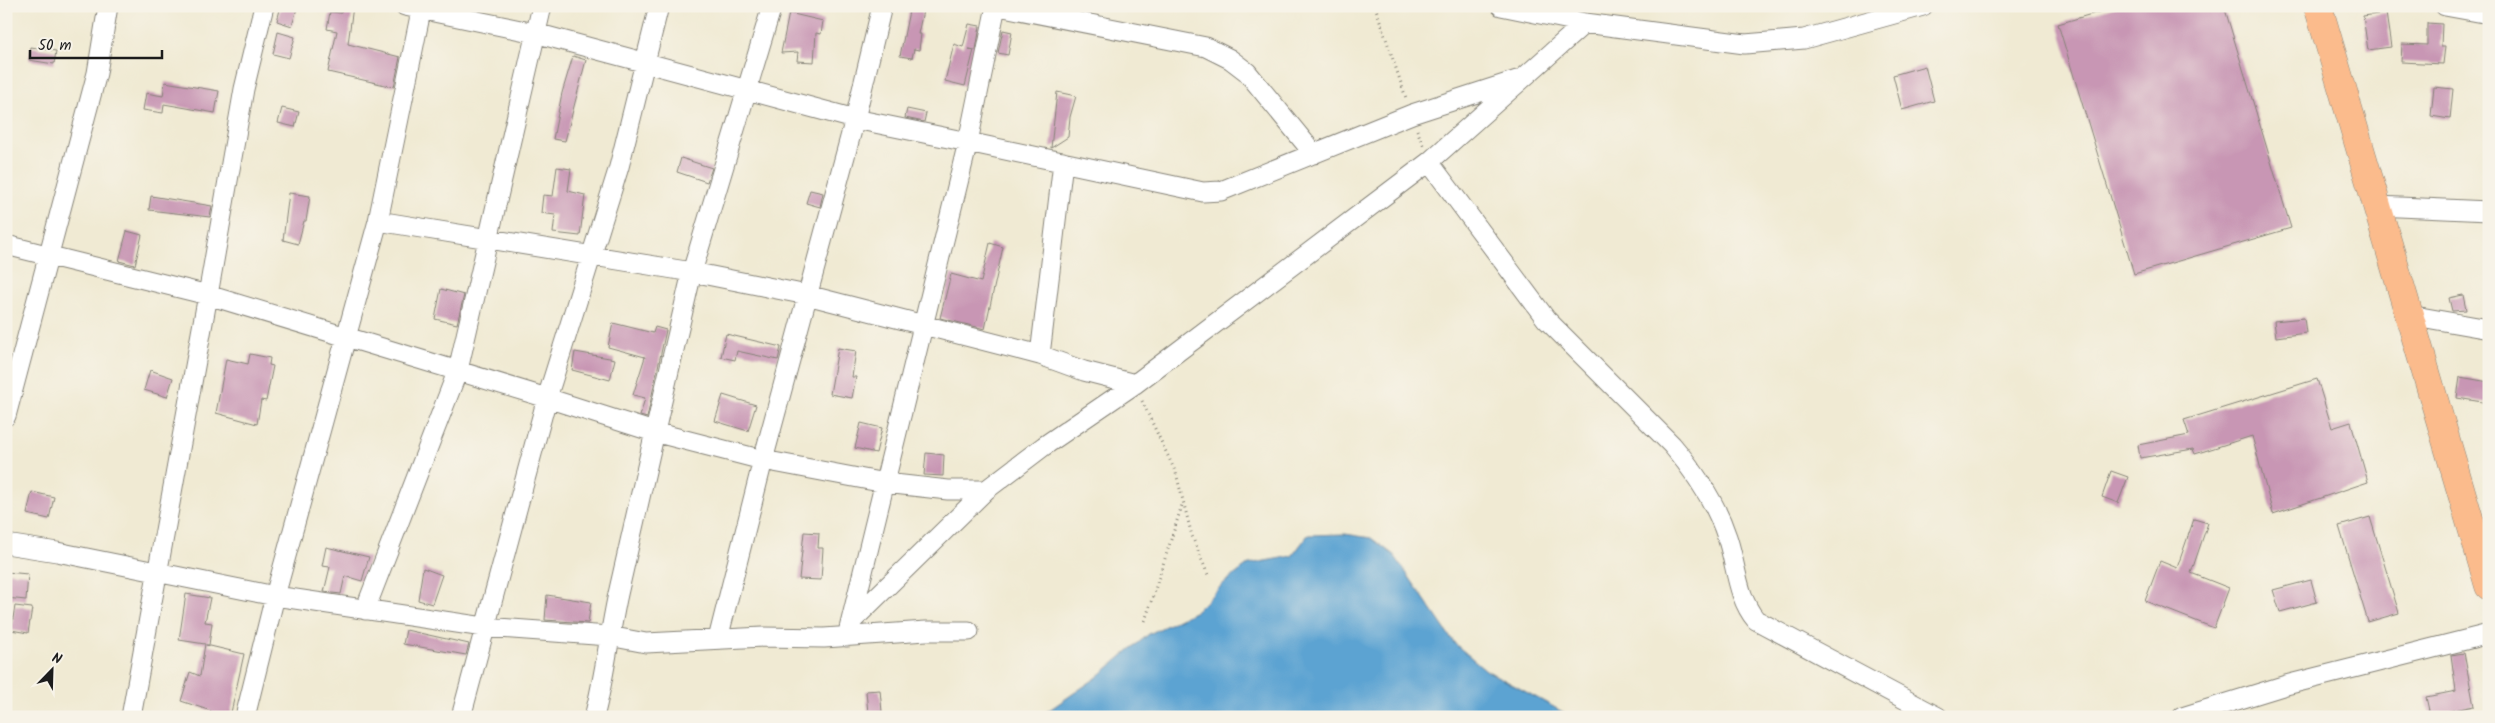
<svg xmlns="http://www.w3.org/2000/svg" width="2495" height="723" font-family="Kalam,sans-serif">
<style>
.water{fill:#5ca3d2;stroke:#3c6077}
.building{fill:#c896b4}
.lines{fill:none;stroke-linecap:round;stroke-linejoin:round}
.street-casing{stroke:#868378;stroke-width:21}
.highway-casing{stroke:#868378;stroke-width:29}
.path{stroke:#868378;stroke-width:3;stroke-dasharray:1 4;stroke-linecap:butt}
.street{stroke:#fff;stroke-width:19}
.highway{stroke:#fbbb8c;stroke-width:28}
</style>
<rect width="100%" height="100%" fill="#f7f3e8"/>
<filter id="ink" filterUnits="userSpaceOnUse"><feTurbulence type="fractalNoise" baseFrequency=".02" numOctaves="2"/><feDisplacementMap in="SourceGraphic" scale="10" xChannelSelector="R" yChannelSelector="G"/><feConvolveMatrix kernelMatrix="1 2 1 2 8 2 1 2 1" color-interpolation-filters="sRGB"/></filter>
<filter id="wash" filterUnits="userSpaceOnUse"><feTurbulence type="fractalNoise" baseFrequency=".0096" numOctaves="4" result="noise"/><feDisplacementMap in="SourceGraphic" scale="20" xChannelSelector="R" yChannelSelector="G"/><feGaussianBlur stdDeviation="1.12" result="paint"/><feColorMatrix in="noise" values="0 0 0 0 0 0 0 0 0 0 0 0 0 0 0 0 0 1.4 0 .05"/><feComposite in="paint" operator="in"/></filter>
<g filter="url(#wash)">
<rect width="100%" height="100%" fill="#f0ead3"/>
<path class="water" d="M1345 534 1371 538 1394 555 1455 644 1486 670 1572 717H1039L1096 678 1149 634 1196 611 1224 583 1249 564 1292 556 1308 535Z"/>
<g id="blocks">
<path class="building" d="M281 6 297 8 292 26 277 21Z
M343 6H353L348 44 400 57 394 87 328 72 337 31 327 29 330 12 341 13Z
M910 6H924L918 34H921L919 50 914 49 912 58 900 56Z
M2119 6H2224L2291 228 2134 274 2058 24Z
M789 13 823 21 821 34 816 33 814 62 797 61 798 52 781 53Z
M2386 13 2391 47 2368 50 2363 16Z
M2427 23 2442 24 2441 46H2445L2443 64 2401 62 2402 44 2427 45Z
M969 24 980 26 976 50 969 49 974 50 965 86 945 81 954 44 963 47Z
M1003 30 1012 32 1008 55 998 53Z
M278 32 295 37 289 58 273 54Z
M31 47 56 51 54 64 29 60Z
M573 56 586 60 565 141 553 139 562 93Z
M1925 66 1934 101 1902 110 1893 75Z
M165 82 219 91 215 113 164 104 163 113 143 110 146 93 163 96Z
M2434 87 2453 89 2450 119 2431 116Z
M1057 92 1076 96 1070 117 1068 137 1051 148Z
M282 108 299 112 295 127 278 123Z
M907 109 926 113 924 122 905 118Z
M681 158 712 168 707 182 677 172Z
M557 167 571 169 568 191 585 195 580 236 553 233 555 215 541 213 543 195 553 196Z
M810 190 823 193 820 207 806 203Z
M289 193 310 196 306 221H304L298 244 283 240Z
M151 196 212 206 210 217 149 210Z
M127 231 142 235 135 265 119 261Z
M990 243 1003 247 985 329 940 318 951 274 981 282Z
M441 289 464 295 457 324 435 319Z
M2463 295 2466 310 2452 311 2449 298Z
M2304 318 2306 333 2276 337 2274 321Z
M613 323 653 333 655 327 666 330 647 418 640 416 645 398 633 395 645 357 608 347Z
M726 334 781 347 778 360 737 351 735 360 721 357Z
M838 348 856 351 852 377H856L852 398 830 394Z
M575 352 615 359 610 380 572 370Z
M250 354 270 358 269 365 273 366 266 401 261 400 257 424 216 413 226 359 248 364Z
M150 370 173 378 167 397 144 390Z
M2460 377 2489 382V403L2457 398Z
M2317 379 2332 428 2351 422 2368 482 2273 514 2252 436 2195 454 2193 449 2140 458 2138 445 2189 435 2184 420Z
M723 395 756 405 748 431 715 421Z
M861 423 882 428 876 453 855 448Z
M926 453 944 455 943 476 924 475Z
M2111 471 2128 477 2118 503 2102 497Z
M32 492 54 497 49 519 27 514Z
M2370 517 2399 613 2368 622 2339 526Z
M2194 519 2208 523 2191 573 2229 588 2214 628 2145 601 2160 561 2177 568Z
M804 532 819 533 818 548H823L821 580 799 579Z
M326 547 369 557 362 581 345 576 341 594 324 592 330 567 322 566Z
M423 568 442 575 432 604 418 600Z
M6 572 28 574 26 600 6 598Z
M2311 580 2317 602 2280 612 2273 590Z
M186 594 210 598 205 622 212 623 209 645H206L244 654 230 717H210L211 711 181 701 190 672 200 676 205 644 179 640Z
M547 595 591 602 588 623 545 620Z
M15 606 32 608 28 633 11 630Z
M406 630 469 644 466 655 403 644Z
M2464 653 2474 706 2430 715 2426 697 2456 691 2451 655Z
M880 690 882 712 868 713 866 691Z"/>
</g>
</g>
<g filter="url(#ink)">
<use href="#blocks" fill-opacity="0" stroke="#868378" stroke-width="1"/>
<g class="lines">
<g class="street-casing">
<path id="street" d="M264 6 244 89 208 295 547 398 619 167 659 6
M405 6 535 33 855 119 763 460 718 639
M422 6 378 221 692 272 772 6
M882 6 855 119 968 142 996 6
M999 6 1206 47 1230 59 1247 72 1314 154
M1501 6 1585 23 1745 44 1804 39 1923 6
M2445 6 2489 14
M1429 162 1546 319 1672 445C1695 472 1716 503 1727 537 1736 563 1737 598 1756 620L1938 717
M2377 206 2489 211
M378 221 275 596 484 627 609 636 646 643 763 637 824 638 926 631H969
M6 245 208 295 131 717
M2409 315 2489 329
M1040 355 1063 162
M6 416 97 73 108 6
M6 544 57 552 275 596 245 717
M365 610 458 370 542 6
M852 621 986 490
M847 637 968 142 1203 192 1221 191 1412 114 1517 80
M461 717 547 398 654 432 763 460 885 483 948 490H986L1044 446 1135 384 1429 162 1585 23
M594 717C605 676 609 635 618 594 642 487 667 379 692 272L807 295 1040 355 1084 371 1135 384
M2182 717 2286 685 2489 634"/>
</g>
<g class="highway-casing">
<path id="highway" d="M2318 6 2489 586"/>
</g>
<path class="path" d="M1375 6 1406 98
M1417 130 1423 145
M1142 401 1176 473 1192 536 1208 575
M1145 621 1183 502"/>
<use href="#street" class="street"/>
<use href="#highway" class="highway"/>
</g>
</g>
<rect width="2495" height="723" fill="none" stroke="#f7f3e8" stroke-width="25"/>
<g transform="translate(52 670) rotate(23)" stroke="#f7f3e8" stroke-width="4" paint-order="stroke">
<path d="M0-4L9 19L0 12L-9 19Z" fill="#1c1c1c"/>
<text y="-8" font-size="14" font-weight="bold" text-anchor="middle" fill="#1c1c1c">N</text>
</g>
<path d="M30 50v8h132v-8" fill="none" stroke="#1c1c1c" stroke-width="2.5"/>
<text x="38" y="50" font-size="15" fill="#1c1c1c" stroke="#f7f3e8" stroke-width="4" paint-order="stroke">50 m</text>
</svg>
